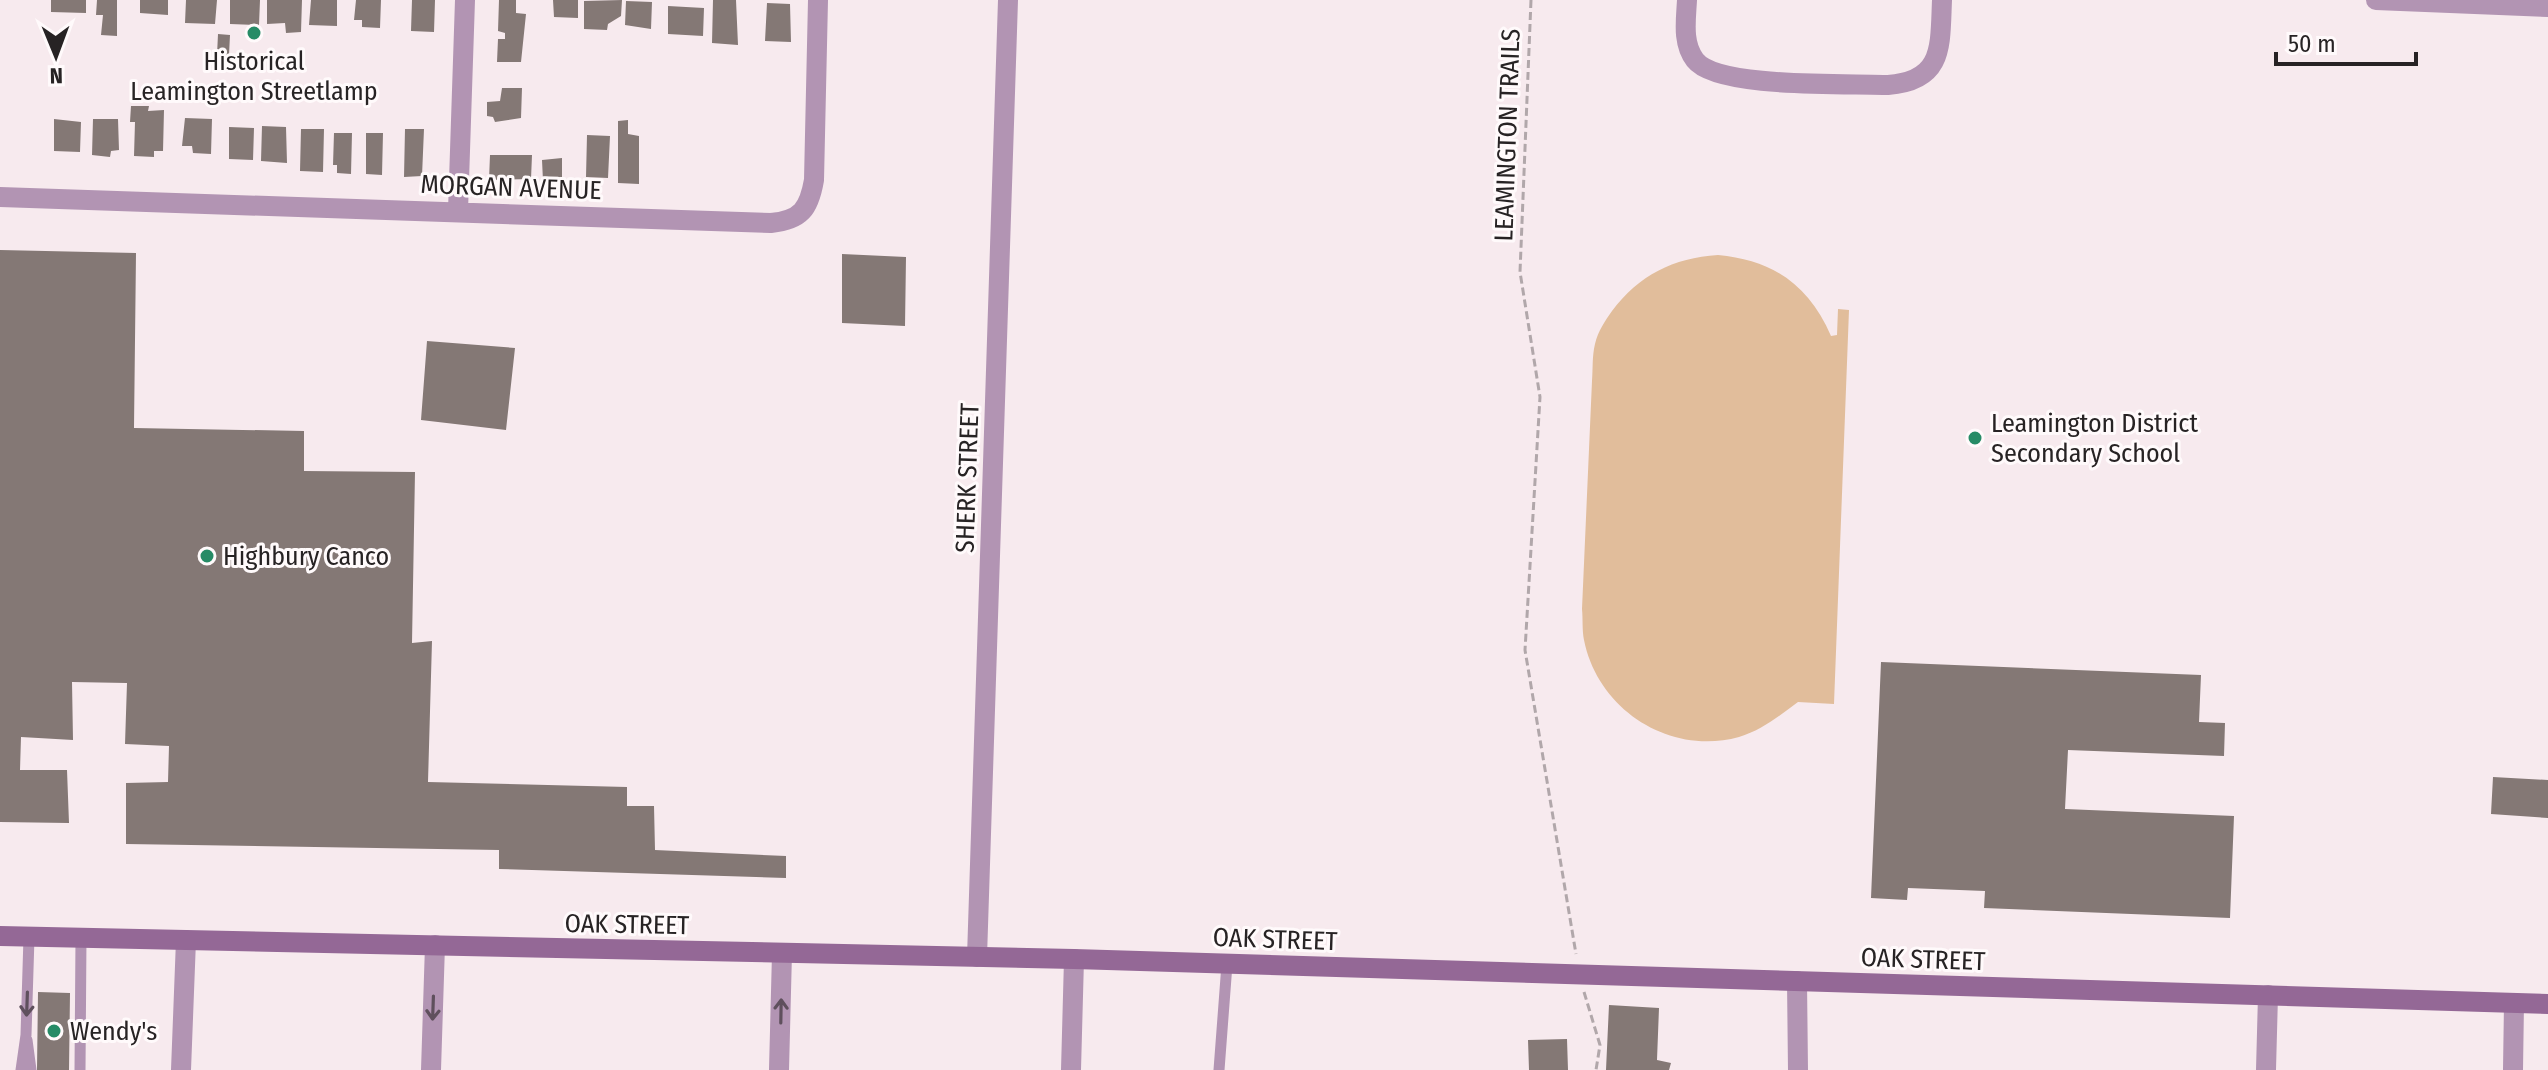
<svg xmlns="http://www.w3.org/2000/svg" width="2548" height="1070" font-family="'Fira Sans Condensed',sans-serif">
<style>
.green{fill:#e1bd9b}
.building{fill:#847875}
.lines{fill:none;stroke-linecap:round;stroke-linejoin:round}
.path{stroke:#b1a7aa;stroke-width:3;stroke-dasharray:8 4;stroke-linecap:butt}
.service{stroke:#b294b3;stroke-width:11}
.minor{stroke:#b294b3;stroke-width:20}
.tertiary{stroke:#b294b3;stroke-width:20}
.secondary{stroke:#946896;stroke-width:20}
.oneway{stroke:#5f505d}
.poi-dot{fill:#268b66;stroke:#fffafb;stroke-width:3}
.labels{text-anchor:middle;stroke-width:6;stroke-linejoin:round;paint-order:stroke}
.poi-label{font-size:26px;fill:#272324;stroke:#fffafb;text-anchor:start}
.street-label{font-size:26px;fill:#272324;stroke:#fffafb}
</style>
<rect width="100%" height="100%" fill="#f7eaee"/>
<path class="green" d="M1718 255C1773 260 1809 285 1831 336L1837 335 1838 309 1849 310 1834 704 1798 702C1779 716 1762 730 1739 737 1670 756 1598 710 1584 640 1582 630 1583 619 1582 609L1592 381C1593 369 1592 356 1595 344 1598 331 1605 321 1612 311 1639 275 1673 258 1718 255Z"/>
<path class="building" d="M51 0H86V13L51 12Z
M97 0H117V36L101 35 103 15H96Z
M140 0H168V15L140 13Z
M186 0H217L215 24 185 23Z
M230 0H260L259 25 230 24Z
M267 0H302L301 32 286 33 285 23 267 24Z
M311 0H337V26L309 25Z
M356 0H381L380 28 362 27V20H354Z
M412 0H435L434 32 411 31Z
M499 0H516V13L526 14 521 62H497L498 39H505V33L498 31Z
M553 0H578V18L554 17Z
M622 0 621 16 608 24 607 30 584 29V1Z
M713 0H736L738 45 712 43Z
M626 1 652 2 651 29 625 25Z
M767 3 790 4 791 42 765 41Z
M668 6 704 8 703 36 668 34Z
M218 34 230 35 229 55H217Z
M502 88H522L521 118 495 122 493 117 487 116V102L500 101Z
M131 106H149L148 111 164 110 163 151H154V157L134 156 135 122H130Z
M185 118 212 119 211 154 193 153 192 146H182Z
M54 119 81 122 80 152 54 151Z
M93 119H118L119 150 111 151 110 157 92 155Z
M628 120V134L639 136V184L618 183V121Z
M262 126 286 127 287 163 261 161Z
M229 127 254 128 253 160 229 159Z
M301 129H324L323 172 300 171Z
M405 129H424L422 176 404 177Z
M334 133H352L351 174 337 173V165H333Z
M366 133H383L382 175 366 174Z
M587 135 610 136 608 178 586 177Z
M490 155H532L531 179 489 180Z
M562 158V181H543L542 160Z
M0 250 136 253 134 428 304 431V471L415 472 412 643 432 641 428 782 627 787V806H654L655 850 786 856V878L499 869V850L126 844V783L168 782 169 746 125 744 127 683 72 682 73 740 21 737 20 770H67L69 823 0 822Z
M842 254 906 257 905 326 842 323Z
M427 341 515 348 506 430 421 420Z
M1881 662 2201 675 2199 722 2225 723 2224 756 2068 750 2065 809 2234 816 2230 918 1984 908 1985 891 1908 888 1907 900 1871 898Z
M2493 777 2548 780V818L2491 814Z
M38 992 70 993 69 1070H37Z
M1609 1005 1659 1008 1657 1060 1671 1063 1669 1070H1606Z
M1567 1039 1568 1070H1529L1528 1040Z"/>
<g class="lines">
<path class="path" d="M1531 0 1520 272 1540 397 1525 650 1576 954
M1584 992 1600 1045 1596 1070"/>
<path class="service" d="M27 1040 31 1070
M21 1070 26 1035 29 937
M80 1070 81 938
M1219 1070 1227 964"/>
<path class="minor" d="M1687 0C1686 20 1682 43 1695 60 1717 89 1849 83 1888 85 1944 81 1940 46 1942 0
M2376 0 2548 7
M0 197 771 223C801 220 809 209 814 180L818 0
M458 211 465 0
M1797 981 1798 1070
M181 1070 186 940
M431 1070 435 945
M1071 1070 1074 959
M2266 1070 2268 995
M2513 1070 2514 1003"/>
<path class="tertiary" d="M977 957 1008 0
M779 1070 782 953"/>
<path class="secondary" d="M0 936 1074 959 2548 1004"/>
</g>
<defs><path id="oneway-shaft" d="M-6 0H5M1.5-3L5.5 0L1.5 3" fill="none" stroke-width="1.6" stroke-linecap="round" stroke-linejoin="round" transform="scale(2)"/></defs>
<g class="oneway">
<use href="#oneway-shaft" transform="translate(27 1004) rotate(92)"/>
<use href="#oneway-shaft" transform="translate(433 1008) rotate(92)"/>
<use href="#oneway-shaft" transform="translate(781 1011) rotate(-89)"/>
</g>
<g class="poi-dot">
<circle cx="254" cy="33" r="8"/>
<circle cx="1975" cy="438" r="8"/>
<circle cx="207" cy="556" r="8"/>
<circle cx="54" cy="1031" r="8"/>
</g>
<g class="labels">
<g class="poi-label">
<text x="254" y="70" text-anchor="middle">Historical<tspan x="254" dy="30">Leamington Streetlamp</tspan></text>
<text x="1991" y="432">Leamington District<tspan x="1991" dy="30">Secondary School</tspan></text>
<text x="223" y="565">Highbury Canco</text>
<text x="70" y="1040">Wendy's</text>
</g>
<g class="street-label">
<text transform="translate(1507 135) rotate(-88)" y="9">LEAMINGTON TRAILS</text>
<text transform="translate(511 187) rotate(2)" y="9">MORGAN AVENUE</text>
<text transform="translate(967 478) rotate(-88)" y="9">SHERK STREET</text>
<text transform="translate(627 924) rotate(1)" y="9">OAK STREET</text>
<text transform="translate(1275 939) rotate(2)" y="9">OAK STREET</text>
<text transform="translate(1923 959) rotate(2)" y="9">OAK STREET</text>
</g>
</g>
<g transform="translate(56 56) rotate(179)" stroke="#fffafb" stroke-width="6" paint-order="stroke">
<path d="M0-6L14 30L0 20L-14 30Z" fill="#272324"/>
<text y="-12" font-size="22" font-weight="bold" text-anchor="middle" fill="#272324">N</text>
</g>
<path d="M2276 52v12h140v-12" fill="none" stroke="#272324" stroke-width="4"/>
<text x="2288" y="52" font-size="24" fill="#272324" stroke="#fffafb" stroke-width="6" paint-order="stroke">50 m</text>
</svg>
